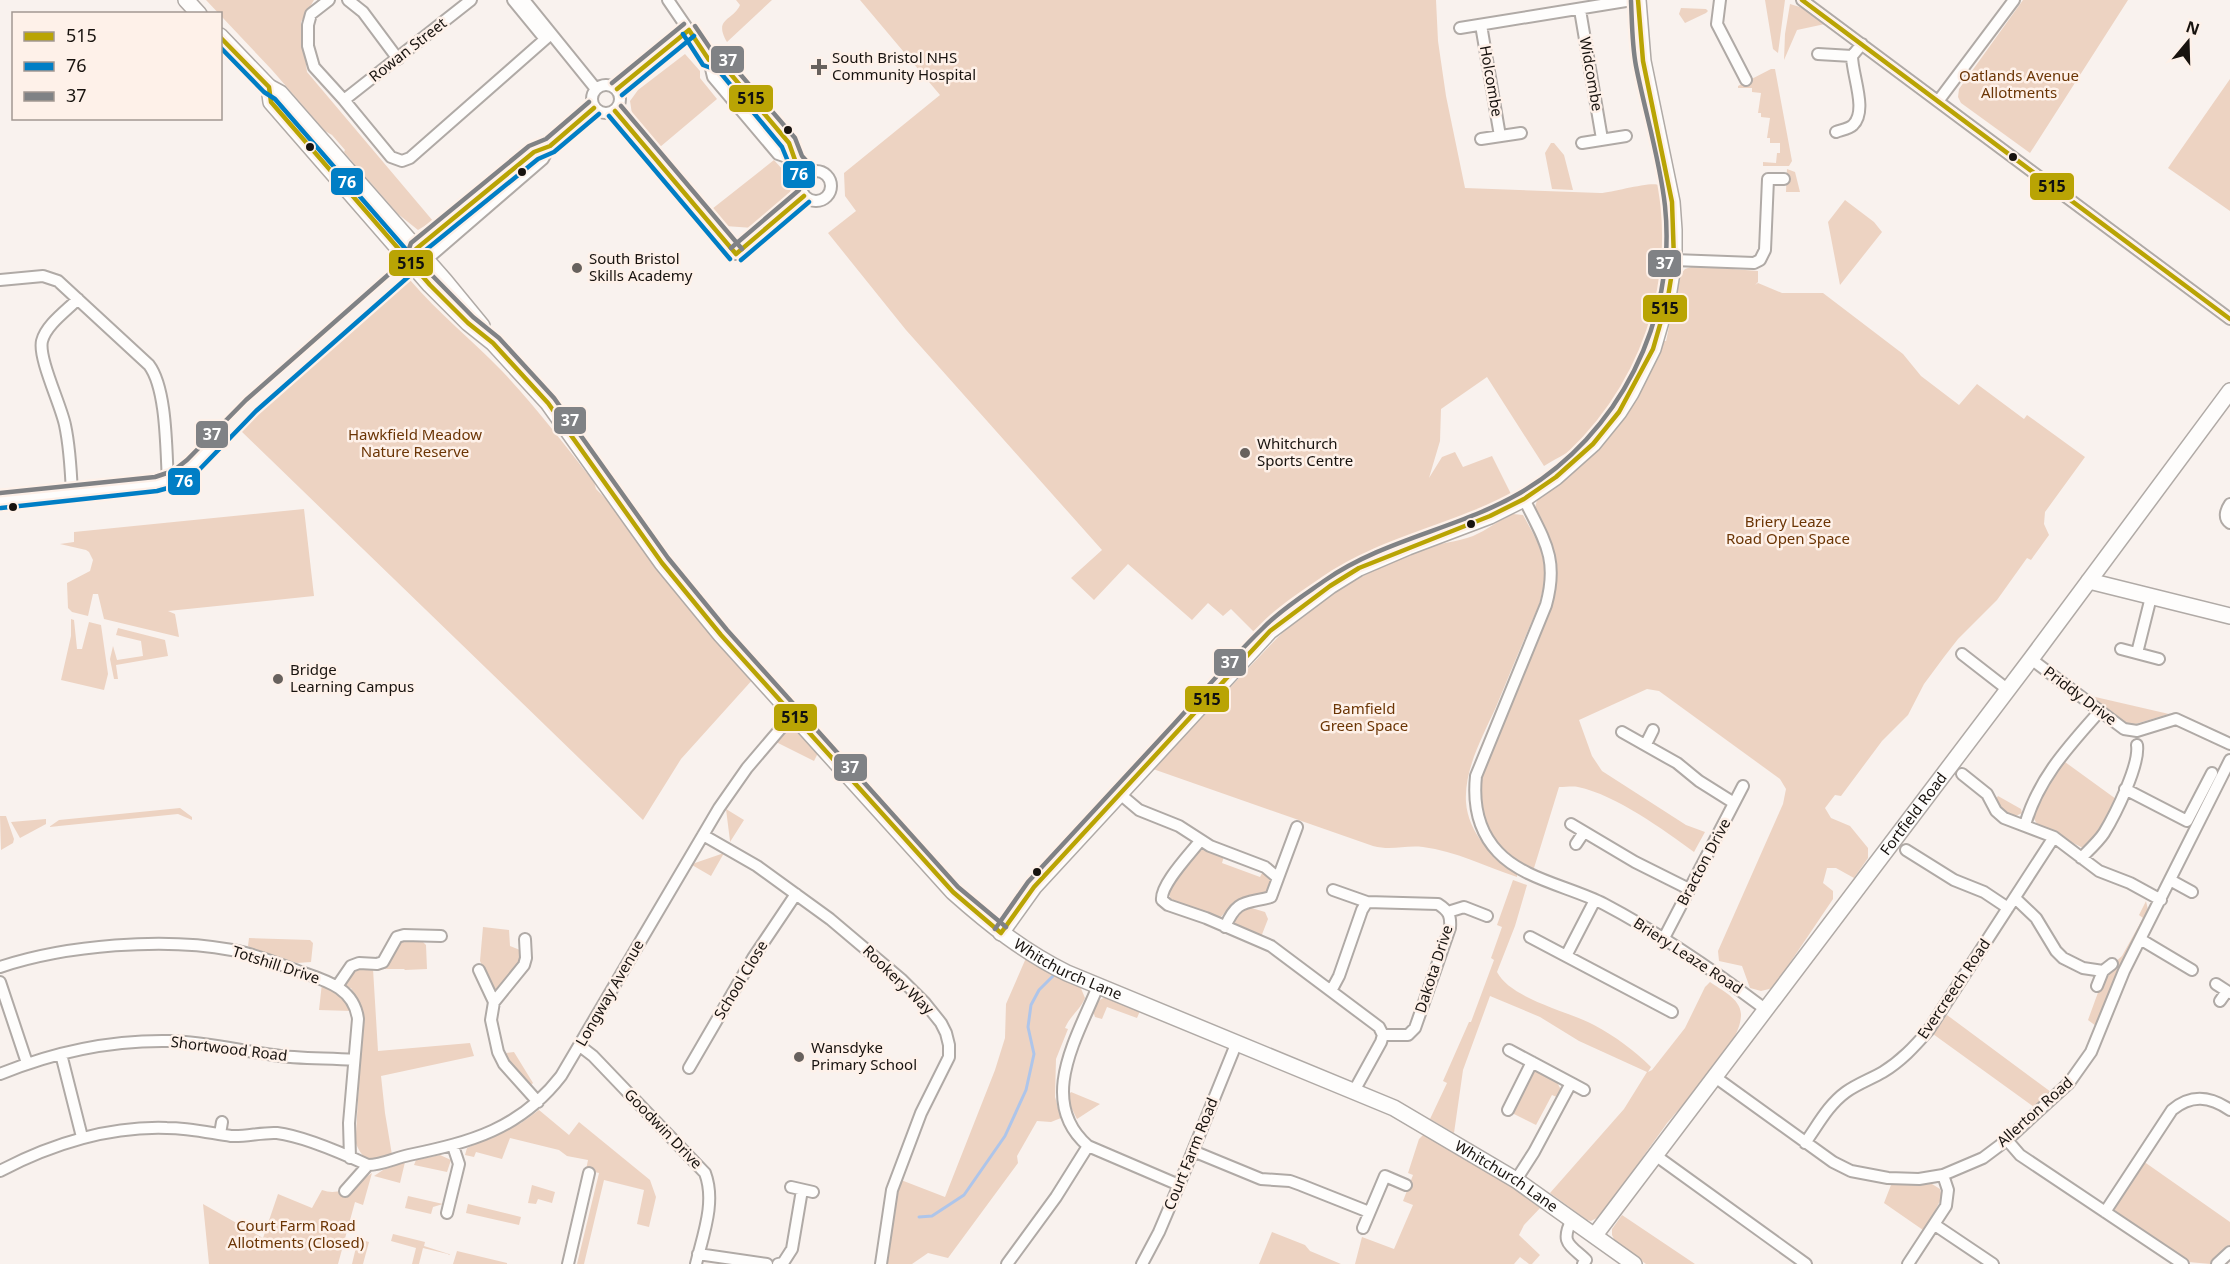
<svg xmlns="http://www.w3.org/2000/svg" width="2230" height="1264" font-family="'Noto Sans',sans-serif">
<style>
.green{fill:#edd3c2}
.lines{fill:none;stroke-linecap:round;stroke-linejoin:round}
.stream{stroke:#aec5ea;stroke-width:3}
.street-casing{stroke:#b0aaa6;stroke-width:14}
.secondary-casing{stroke:#b0aaa6;stroke-width:18}
.street{stroke:#fefdfc;stroke-width:10}
.secondary{stroke:#fefdfc;stroke-width:15}
.bus-1-casing{stroke:#fef1e9;stroke-width:9}
.bus-2-casing{stroke:#fef1e9;stroke-width:9}
.bus-3-casing{stroke:#fef1e9;stroke-width:9}
.bus-1{stroke:#b9a404;stroke-width:4.5}
.bus-2{stroke:#007ec5;stroke-width:4.5}
.bus-3{stroke:#808285;stroke-width:4.5}
.poi-dot{fill:#67615d;stroke:#fef1e9;stroke-width:2}
.bus-dot{fill:#18130f;stroke:#fef1e9;stroke-width:2}
.labels{text-anchor:middle;stroke-width:5;stroke-linejoin:round;paint-order:stroke}
.street-label{font-size:15px;fill:#18130f;stroke:#fef1e9}
.poi-label{font-size:15px;fill:#18130f;stroke:#fef1e9;text-anchor:start}
.park-label{font-size:15px;fill:#6b3505;stroke:#fef1e9}
.line-badge{stroke:#fef1e9;stroke-width:2}
.badge-label{font-size:16px;text-anchor:middle;font-weight:bold;fill:#fff}
.pale-badge-label{font-size:16px;text-anchor:middle;font-weight:bold;fill:#111}
</style>
<rect width="100%" height="100%" fill="#f9f2ee"/>
<path class="green" d="M206 0H314L301 22 307 72 433 221 418 230 398 214 344 152 345 150 332 135 325 131 272 70Z
M736 0H772L727 42C713 18 733 21 740 5Z
M860 0H1436L1438 41 1446 96 1465 188 1600 193C1614 192 1651 181 1659 185 1683 262 1652 361 1602 422 1597 427 1593 434 1587 439 1575 450 1558 457 1544 466L1487 377 1441 409 1440 441 1429 478 1442 457 1455 452 1463 467 1492 456 1512 496 1496 504C1448 523 1397 538 1352 563 1317 582 1285 608 1257 635L1231 609 1223 616 1208 603 1192 620 1128 564 1094 600 1071 578 1102 550 906 330 828 233 856 211 845 196 844 173 940 95Z
M1765 0H1785L1778 53 1773 49Z
M2023 0H2128L2030 153 1961 103 1958 97 1959 89Z
M1790 4 1803 8 1825 24 1797 30 1784 60 1785 34Z
M1681 8 1706 9 1708 11 1706 13 1685 23 1679 14Z
M685 54 700 71V78L717 99 660 147 632 114 630 101 638 90Z
M1771 69H1775L1792 161 1789 166H1763V162L1776 163 1777 153H1780V143H1770V138H1767L1770 118 1761 117V113H1758L1761 93 1752 92V88H1738V86Z
M2230 79V211L2168 168Z
M1551 143H1554L1564 155 1573 190 1552 189 1545 153Z
M774 160C785 172 796 182 788 199L753 228 725 226 712 209Z
M1787 169 1795 172 1800 192H1786Z
M1845 200 1874 222 1882 232 1840 285 1828 222Z
M1694 266 1758 271V282L1755 285 1758 283 1782 293H1823L1903 354 1921 376 1959 405 1977 384 2024 419 2027 415 2085 457 2045 512 2044 524 2049 535 2031 560 2027 558 1997 600 1958 639 1944 657 1924 684 1908 715 1882 741 1841 796 1835 795 1825 808 1831 818 1850 826 1868 848V858L1854 878 1836 868H1827L1823 883 1833 891V899L1773 988 1761 991 1750 988 1742 966 1719 961 1718 951 1783 804 1786 789 1780 779 1659 691 1647 689 1579 720 1592 756 1602 771 1686 825 1705 832 1694 852C1664 830 1616 795 1578 787 1573 786 1566 787 1559 787L1534 868H1528L1508 856 1489 835 1477 794 1482 774 1555 591V555L1535 509C1535 507 1536 503 1537 501 1543 490 1559 483 1569 475 1575 470 1581 465 1586 460 1622 426 1647 386 1664 341H1666L1680 275 1685 269Z
M410 280C438 313 472 340 502 371 535 406 564 444 594 482L596 489 615 508 754 678 681 759 643 820 240 430 393 292Z
M304 509 314 596 168 611 175 614 179 637 104 619 98 594H93L88 616 72 612 68 608 67 583 90 571 93 560 89 552 86 550 60 544 74 542V532Z
M1513 514 1523 515C1543 552 1551 562 1539 605 1524 639 1510 673 1496 707 1483 736 1464 769 1466 802 1468 833 1493 858 1517 874V877C1487 867 1455 851 1423 847 1404 845 1392 851 1373 846L1153 769 1278 637C1320 598 1369 569 1423 549 1439 543 1457 542 1473 536 1487 530 1499 520 1513 514Z
M71 619 74 620 77 649H82L89 622 101 625 108 674 104 690 61 680 71 636Z
M118 628 165 640 168 656 116 665 118 679H114L110 659 113 646 117 660 143 656 141 641 116 635Z
M2091 696 2169 714 2132 725 2127 724Z
M796 730 818 753 814 761 776 742 786 731Z
M2065 762 2116 799 2096 835 2083 848 2039 826C2021 809 2050 779 2061 763Z
M1998 796 2021 809 2022 813 2016 816C2006 814 2000 809 1995 800Z
M180 808 192 817V820L178 814 49 827 59 820Z
M726 809 744 820 730 842V841Z
M0 816H6L14 839 13 843 1 850Z
M46 819V824L20 838 11 822Z
M1204 849 1224 856 1222 863 1260 877 1263 871C1272 877 1272 881 1268 891L1260 896 1236 900 1220 918 1172 902 1168 892 1170 887 1198 852Z
M724 853 711 876 692 865 695 863Z
M1513 880 1527 885 1515 926 1497 972C1511 999 1568 1011 1594 1025 1616 1037 1634 1050 1651 1067L1648 1072 1652 1070 1685 1028 1705 987 1710 982C1721 990 1740 998 1741 1014 1742 1045 1685 1101 1665 1126 1643 1156 1623 1186 1601 1216L1591 1221 1587 1220 1550 1193 1624 1109 1647 1072 1579 1041 1540 1017 1490 996 1463 1070 1454 1133 1430 1119 1447 1083 1443 1081 1469 1022H1471L1494 960 1491 958 1502 927 1497 925Z
M2146 901 2149 914 2110 990 2096 1026 2088 1020 2100 987 2113 964 2122 956 2143 918 2139 915Z
M1245 906 1265 912 1268 919 1261 937 1236 926 1234 920Z
M483 927 509 930 510 946 520 950 523 956 521 961 498 992 494 991 480 961Z
M249 938 310 940 313 943 311 962 297 963 252 949 248 946Z
M405 938 421 940 426 945 427 969 405 970 404 969H383L392 958 398 941Z
M1026 958 1080 986 1085 998C1080 1010 1070 1016 1065 1028L1068 1029 1056 1059 1055 1097 1061 1118 1051 1122 1037 1121 1017 1156 1018 1163 948 1258 928 1253 912 1264H887L893 1214 901 1180 945 1197 995 1070 1005 1038 1006 1004Z
M358 967 373 969 378 1051 470 1043 474 1056 381 1076 385 1113 392 1155C370 1164 362 1162 354 1138L356 1134 359 1081 357 1077 359 1008 361 1005 351 988 347 989 344 985 352 971Z
M322 983 338 989 352 1011 319 1010Z
M1107 997H1111L1110 1000 1140 1011 1137 1018 1107 1007 1102 1019 1095 1017 1093 1011C1096 1003 1098 999 1107 997Z
M1947 1015 2051 1092 2034 1107 1933 1034Z
M514 1052 533 1083 531 1085 509 1060 506 1053Z
M1537 1070 1556 1080 1561 1090 1559 1098 1552 1095 1536 1125 1510 1112 1533 1071Z
M1071 1092 1100 1104 1077 1119 1070 1105 1068 1096Z
M539 1110 569 1135 579 1122 650 1180 656 1197 649 1227 637 1224 644 1190 604 1180 584 1264H577L599 1173 586 1170 588 1160 567 1156 559 1150 510 1138 502 1159 476 1152 474 1157 465 1155 467 1148 521 1123Z
M1424 1134 1505 1181 1542 1206 1524 1225 1519 1235 1540 1255 1532 1264H1529L1520 1257 1514 1264H1355L1362 1237 1394 1249 1413 1205 1403 1201 1413 1175 1408 1173 1419 1139Z
M440 1155 451 1160 447 1172 414 1165 416 1160Z
M2143 1161 2230 1222V1246L2211 1264 2188 1262 2118 1216 2115 1210V1204Z
M405 1162 400 1183 374 1176 383 1170Z
M372 1173 363 1205 355 1202 338 1264H209L203 1204 263 1238 278 1194 312 1208 322 1190C341 1197 356 1183 372 1173Z
M1932 1184 1940 1189 1942 1197 1933 1215 1923 1230 1884 1203 1891 1185Z
M532 1185 555 1192 552 1203 538 1199 536 1204 528 1203Z
M408 1196 443 1204 433 1207 431 1214 405 1208Z
M468 1204 521 1217 519 1225 466 1213Z
M1622 1215 1695 1264H1646L1616 1243 1612 1235V1229Z
M1272 1232 1305 1245 1310 1251 1341 1264H1259Z
M393 1234 425 1242 424 1246 452 1255 423 1248 419 1264H412L416 1248 391 1241Z
M358 1239 369 1242 363 1264H352Z
M457 1251 507 1263V1264H453Z"/>
<g class="lines">
<path class="stream" d="M919 1217 932 1216 964 1195 1005 1136 1026 1090 1034 1054 1028 1027 1031 1005 1039 990 1053 976"/>
<g class="street-casing">
<path id="street" d="M329 0 311 14 308 25V46L314 67 344 100 391 157 402 161 410 158 551 34
M348 0 363 12 398 59
M513 0 545 39
M524 0 596 89
M668 0 709 60 713 77 778 154 795 160
M1720 0 1717 24 1746 80
M1802 0 2230 319
M1580 10 1602 139
M1481 25 1500 136
M1460 28 1632 0
M1818 54 1852 56
M709 60 723 65 789 143 795 160 808 173
M592 99a14 14 0 1 1 28 0a14 14 0 1 1-28 0Z
M617 89 689 30
M344 100 471 0
M1939 100 2014 0
M615 111 736 254 804 196
M1836 132C1841 130 1849 129 1853 125 1868 111 1852 75 1852 56L1862 44
M1481 139 1521 133
M1582 143 1626 136
M801 186a15 15 0 1 1 30 0a15 15 0 1 1-30 0Z
M414 255 416 249 534 152 550 146 594 108
M1674 260 1754 263 1760 260 1765 250 1768 179H1784
M421 261 426 260 543 159 550 146
M0 280 43 276 58 281 149 365C167 389 166 450 168 482
M72 494C71 471 70 448 65 425 61 405 38 358 42 341 46 325 66 311 78 299
M1524 499C1544 540 1559 558 1546 605L1476 776C1473 805 1478 831 1498 852 1523 879 1571 887 1604 904 1661 934 1713 970 1765 1009
M0 501 168 482C188 473 203 455 217 440
M2230 504C2226 510 2223 518 2230 523
M2121 649 2159 659
M2137 653 2151 597
M1962 654 2007 689
M2031 659 2124 729 2137 731 2176 719 2230 744
M1622 732 1677 763 1699 781 1734 803
M1646 744 1653 730
M1962 774 1987 794 1996 811 2004 818 2054 837 2099 871 2130 883 2161 900
M2125 789 2187 821 2212 773
M1120 794 1139 810 1179 826 1210 846 1265 867 1278 878 1271 897C1245 904 1237 899 1225 927
M1571 824 1635 862 1689 889
M2025 825C2038 779 2068 747 2099 712
M703 835 757 866 830 919 901 979 925 1003 941 1023 946 1033 949 1045V1057L921 1113 892 1190 881 1264
M1200 841C1190 854 1160 885 1162 900L1168 905 1206 918 1271 946 1379 1027 1383 1035 1381 1042 1354 1091
M1576 844 1584 832
M1906 850 1954 880 1984 892 2008 908
M2081 858C2089 850 2098 842 2104 833 2115 815 2140 765 2137 745
M1278 878 1297 827
M2170 880 2192 892
M1333 890 1367 902
M2015 898 2036 918 2056 951 2063 958 2083 968 2103 971
M1448 912 1464 907 1487 916
M1530 937 1672 1012
M1664 938 1743 786
M525 939 526 958 524 965 494 1002 491 1020 498 1052 504 1064 538 1102
M2140 939 2192 970
M1566 956 1595 900
M0 967C66 945 164 937 232 950 255 954 276 963 298 971 324 980 354 987 358 1019L349 1123 350 1158
M479 970 494 1002
M0 982 27 1063
M2216 984 2230 993
M338 985 351 966 359 963 377 964 383 962 397 937 404 935 441 936
M1098 986C1078 1036 1036 1101 1088 1146L1179 1185
M2097 986 2103 971 2112 964
M1331 991 1339 976 1362 910 1367 902 1438 904C1449 911 1451 916 1450 928L1415 1028 1408 1035H1383
M2220 1001 2227 991
M580 1046 593 1056 705 1173C716 1202 703 1235 696 1264
M1509 1050 1571 1083 1534 1152 1516 1180
M61 1054 82 1137
M689 1068 753 958 796 894
M0 1074C54 1052 111 1040 169 1041 204 1042 238 1050 273 1055 299 1059 327 1058 354 1060
M1715 1077 1833 1162 1851 1171 1888 1178 1919 1179 1943 1175 1983 1158 2007 1140 2069 1083 2091 1052 2124 971 2230 760
M1571 1083 1584 1090
M1508 1110 1532 1062
M220 1134 222 1122
M2007 1140 2020 1155 2183 1264
M1805 1143C1818 1125 1828 1105 1846 1092 1857 1084 1871 1079 1883 1072 1901 1061 1914 1047 1928 1031L2054 837
M1193 1151 1261 1179 1290 1181 1301 1185 1369 1212
M1655 1155 1806 1264
M0 1171C52 1144 108 1126 167 1128 189 1128 210 1133 231 1136 246 1137 262 1132 277 1133 303 1136 344 1154 368 1165 382 1165 395 1158 409 1155 471 1142 520 1129 561 1076L719 808 747 768 793 714
M791 1187 813 1192
M345 1191 368 1165
M2105 1212 2172 1110C2191 1094 2210 1096 2230 1110
M447 1213 459 1164 453 1146
M1572 1219C1560 1243 1569 1244 1586 1260L1583 1264
M1935 1225 1993 1264
M1363 1228 1385 1176 1406 1185
M698 1254 767 1264
M568 1264 589 1173
M778 1264 783 1263 792 1249 802 1190
M1007 1264 1056 1197 1088 1146
M1142 1264 1159 1232 1179 1185 1237 1042
M1908 1264 1946 1206 1948 1190 1943 1175
M2217 1264 2230 1252"/>
</g>
<g class="secondary-casing">
<g id="secondary">
<path d="M186 0 199 14"/>
<path d="M220 36 269 87 280 93 445 281 482 326"/>
<path id="s1" d="M269 87 271 102 430 285 468 323 493 343 548 403 662 563 721 635 953 892C989 924 1024 952 1067 973L1394 1108 1516 1180 1634 1264"/>
<path d="M2089 581 2230 616"/>
<path d="M1001 933 1034 887 1270 631 1330 586 1359 568 1408 547 1490 516 1524 499 1556 477 1593 444 1619 412 1631 393 1653 349 1668 297 1674 260V230L1672 202 1643 61 1638 0"/>
<path id="s2" d="M1595 1235 2031 659 2230 391"/>
</g>
</g>
<use href="#street" class="street"/>
<use href="#secondary" class="secondary"/>
<g class="bus-1-casing">
<path id="bus-1" d="M1802 0 2230 319
M689 30 709 60 723 65 789 143 795 160 808 173
M220 37 269 87 271 102 430 285 468 323 493 343 548 403 662 563 721 635 953 892 1001 933
M617 89 689 30
M615 111 736 254
M736 254 804 196
M411 264 416 249 534 152 550 146 594 108
M1001 933 1034 887 1270 631 1330 586 1359 568 1490 516 1524 499 1556 477 1593 444 1619 412 1653 349 1668 297 1674 260 1672 202 1643 61 1638 0"/>
</g>
<g class="bus-2-casing">
<path id="bus-2" d="M683 34 703 65 719 71 782 147 789 164 803 178
M220 47 264 92 275 99 410 254
M622 95 694 36
M609 116 730 259
M741 260 809 202
M1 508 157 491 179 485 197 472 256 411 416 270 422 253 538 159 554 152 599 114"/>
</g>
<g class="bus-3-casing">
<path id="bus-3" d="M695 26 714 54 728 60 795 138 802 156 813 168
M612 83 684 24
M621 106 742 249
M731 248 799 190
M416 259 473 317 499 338 554 398 668 558 727 630 958 887 1006 927
M0 493 155 477 173 471 187 460 246 400 405 260 411 243 529 146 546 139 589 102
M995 929 1028 882C1077 829 1125 777 1174 724 1203 692 1232 658 1263 628 1280 610 1304 595 1324 581 1384 539 1458 529 1520 493 1619 435 1677 320 1665 206 1660 160 1645 112 1636 66 1632 45 1632 22 1631 1"/>
</g>
<use href="#bus-1" class="bus-1"/>
<use href="#bus-2" class="bus-2"/>
<use href="#bus-3" class="bus-3"/>
</g>
<g class="poi-dot">
<path d="M816 58h6v6h6v6h-6v6h-6v-6h-6v-6h6z"/>
<circle cx="577" cy="268" r="6"/>
<circle cx="1245" cy="453" r="6"/>
<circle cx="278" cy="679" r="6"/>
<circle cx="799" cy="1057" r="6"/>
</g>
<g class="bus-dot">
<circle cx="788" cy="130" r="5"/>
<circle cx="310" cy="147" r="5"/>
<circle cx="2013" cy="157" r="5"/>
<circle cx="522" cy="172" r="5"/>
<circle cx="13" cy="507" r="5"/>
<circle cx="1471" cy="524" r="5"/>
<circle cx="1037" cy="872" r="5"/>
</g>
<g class="labels">
<g class="street-label">
<text transform="translate(408 50) rotate(-38)" y="5">Rowan Street</text>
<text transform="translate(1591 74) rotate(80)" y="5">Widcombe</text>
<text transform="translate(1491 81) rotate(80)" y="5">Holcombe</text>
<text transform="translate(2080 696) rotate(37)" y="5">Priddy Drive</text>
<text dy="5" stroke="none"><textPath href="#s2" startOffset="528">Fortfield Road</textPath></text>
<text transform="translate(1704 862) rotate(-62)" y="5">Bracton Drive</text>
<text transform="translate(1688 956) rotate(33)" y="5">Briery Leaze Road</text>
<text transform="translate(276 965) rotate(18)" y="5">Totshill Drive</text>
<text dy="5" stroke="none"><textPath href="#s1" startOffset="1200">Whitchurch Lane</textPath></text>
<text transform="translate(1434 969) rotate(-72)" y="5">Dakota Drive</text>
<text transform="translate(741 980) rotate(-59)" y="5">School Close</text>
<text transform="translate(898 980) rotate(44)" y="5">Rookery Way</text>
<text transform="translate(1954 989) rotate(-56)" y="5">Evercreech Road</text>
<text transform="translate(610 993) rotate(-60)" y="5">Longway Avenue</text>
<text transform="translate(229 1049) rotate(7)" y="5">Shortwood Road</text>
<text transform="translate(2035 1112) rotate(-42)" y="5">Allerton Road</text>
<text transform="translate(663 1129) rotate(46)" y="5">Goodwin Drive</text>
<text transform="translate(1191 1154) rotate(-68)" y="5">Court Farm Road</text>
<text dy="5" stroke="none"><textPath href="#s1" startOffset="1686">Whitchurch Lane</textPath></text>
</g>
<g class="poi-label">
<text x="832" y="63">South Bristol NHS<tspan x="832" dy="17">Community Hospital</tspan></text>
<text x="589" y="264">South Bristol<tspan x="589" dy="17">Skills Academy</tspan></text>
<text x="1257" y="449">Whitchurch<tspan x="1257" dy="17">Sports Centre</tspan></text>
<text x="290" y="675">Bridge<tspan x="290" dy="17">Learning Campus</tspan></text>
<text x="811" y="1053">Wansdyke<tspan x="811" dy="17">Primary School</tspan></text>
</g>
<g class="park-label">
<text x="2019" y="81">Oatlands Avenue<tspan x="2019" dy="17">Allotments</tspan></text>
<text x="415" y="440">Hawkfield Meadow<tspan x="415" dy="17">Nature Reserve</tspan></text>
<text x="1788" y="527">Briery Leaze<tspan x="1788" dy="17">Road Open Space</tspan></text>
<text x="1364" y="714">Bamfield<tspan x="1364" dy="17">Green Space</tspan></text>
<text x="296" y="1231">Court Farm Road<tspan x="296" dy="17">Allotments (Closed)</tspan></text>
</g>
</g>
<g class="line-badge">
<rect x="710" y="45" width="35" height="29" rx="6" fill="#808285"/>
<rect x="728" y="84" width="46" height="29" rx="6" fill="#b9a404"/>
<rect x="782" y="160" width="34" height="29" rx="6" fill="#007ec5"/>
<rect x="330" y="167" width="34" height="29" rx="6" fill="#007ec5"/>
<rect x="2029" y="172" width="46" height="29" rx="6" fill="#b9a404"/>
<rect x="388" y="249" width="46" height="28" rx="6" fill="#b9a404"/>
<rect x="1647" y="249" width="35" height="29" rx="6" fill="#808285"/>
<rect x="1642" y="294" width="46" height="29" rx="6" fill="#b9a404"/>
<rect x="553" y="406" width="34" height="29" rx="6" fill="#808285"/>
<rect x="195" y="420" width="34" height="29" rx="6" fill="#808285"/>
<rect x="167" y="467" width="34" height="29" rx="6" fill="#007ec5"/>
<rect x="1213" y="648" width="34" height="29" rx="6" fill="#808285"/>
<rect x="1184" y="685" width="46" height="28" rx="6" fill="#b9a404"/>
<rect x="773" y="703" width="45" height="29" rx="6" fill="#b9a404"/>
<rect x="833" y="753" width="35" height="29" rx="6" fill="#808285"/>
</g>
<g class="badge-label">
<text x="728" y="66">37</text>
<text x="799" y="180">76</text>
<text x="347" y="188">76</text>
<text x="1665" y="269">37</text>
<text x="570" y="426">37</text>
<text x="212" y="440">37</text>
<text x="184" y="487">76</text>
<text x="1230" y="668">37</text>
<text x="850" y="773">37</text>
</g>
<g class="pale-badge-label">
<text x="751" y="104">515</text>
<text x="2052" y="192">515</text>
<text x="411" y="269">515</text>
<text x="1665" y="314">515</text>
<text x="1207" y="705">515</text>
<text x="795" y="723">515</text>
</g>
<rect x="12" y="12" width="210" height="108" fill="#fef1e9" stroke="#a29892" stroke-width="1.5"/>
<rect x="24" y="32" width="30" height="9" fill="#b9a404" stroke="#a29892" stroke-width="1.5"/>
<text x="66" y="42" font-size="18" fill="#18130f">515</text>
<rect x="24" y="62" width="30" height="9" fill="#007ec5" stroke="#a29892" stroke-width="1.5"/>
<text x="66" y="72" font-size="18" fill="#18130f">76</text>
<rect x="24" y="92" width="30" height="9" fill="#808285" stroke="#a29892" stroke-width="1.5"/>
<text x="66" y="102" font-size="18" fill="#18130f">37</text>
<g transform="translate(2188 42) rotate(19)" stroke="#fef1e9" stroke-width="4.5" paint-order="stroke">
<path d="M0-4.5L10 22L0 15L-10 22Z" fill="#18130f"/>
<text y="-9" font-size="16" font-weight="bold" text-anchor="middle" fill="#18130f">N</text>
</g>
</svg>
